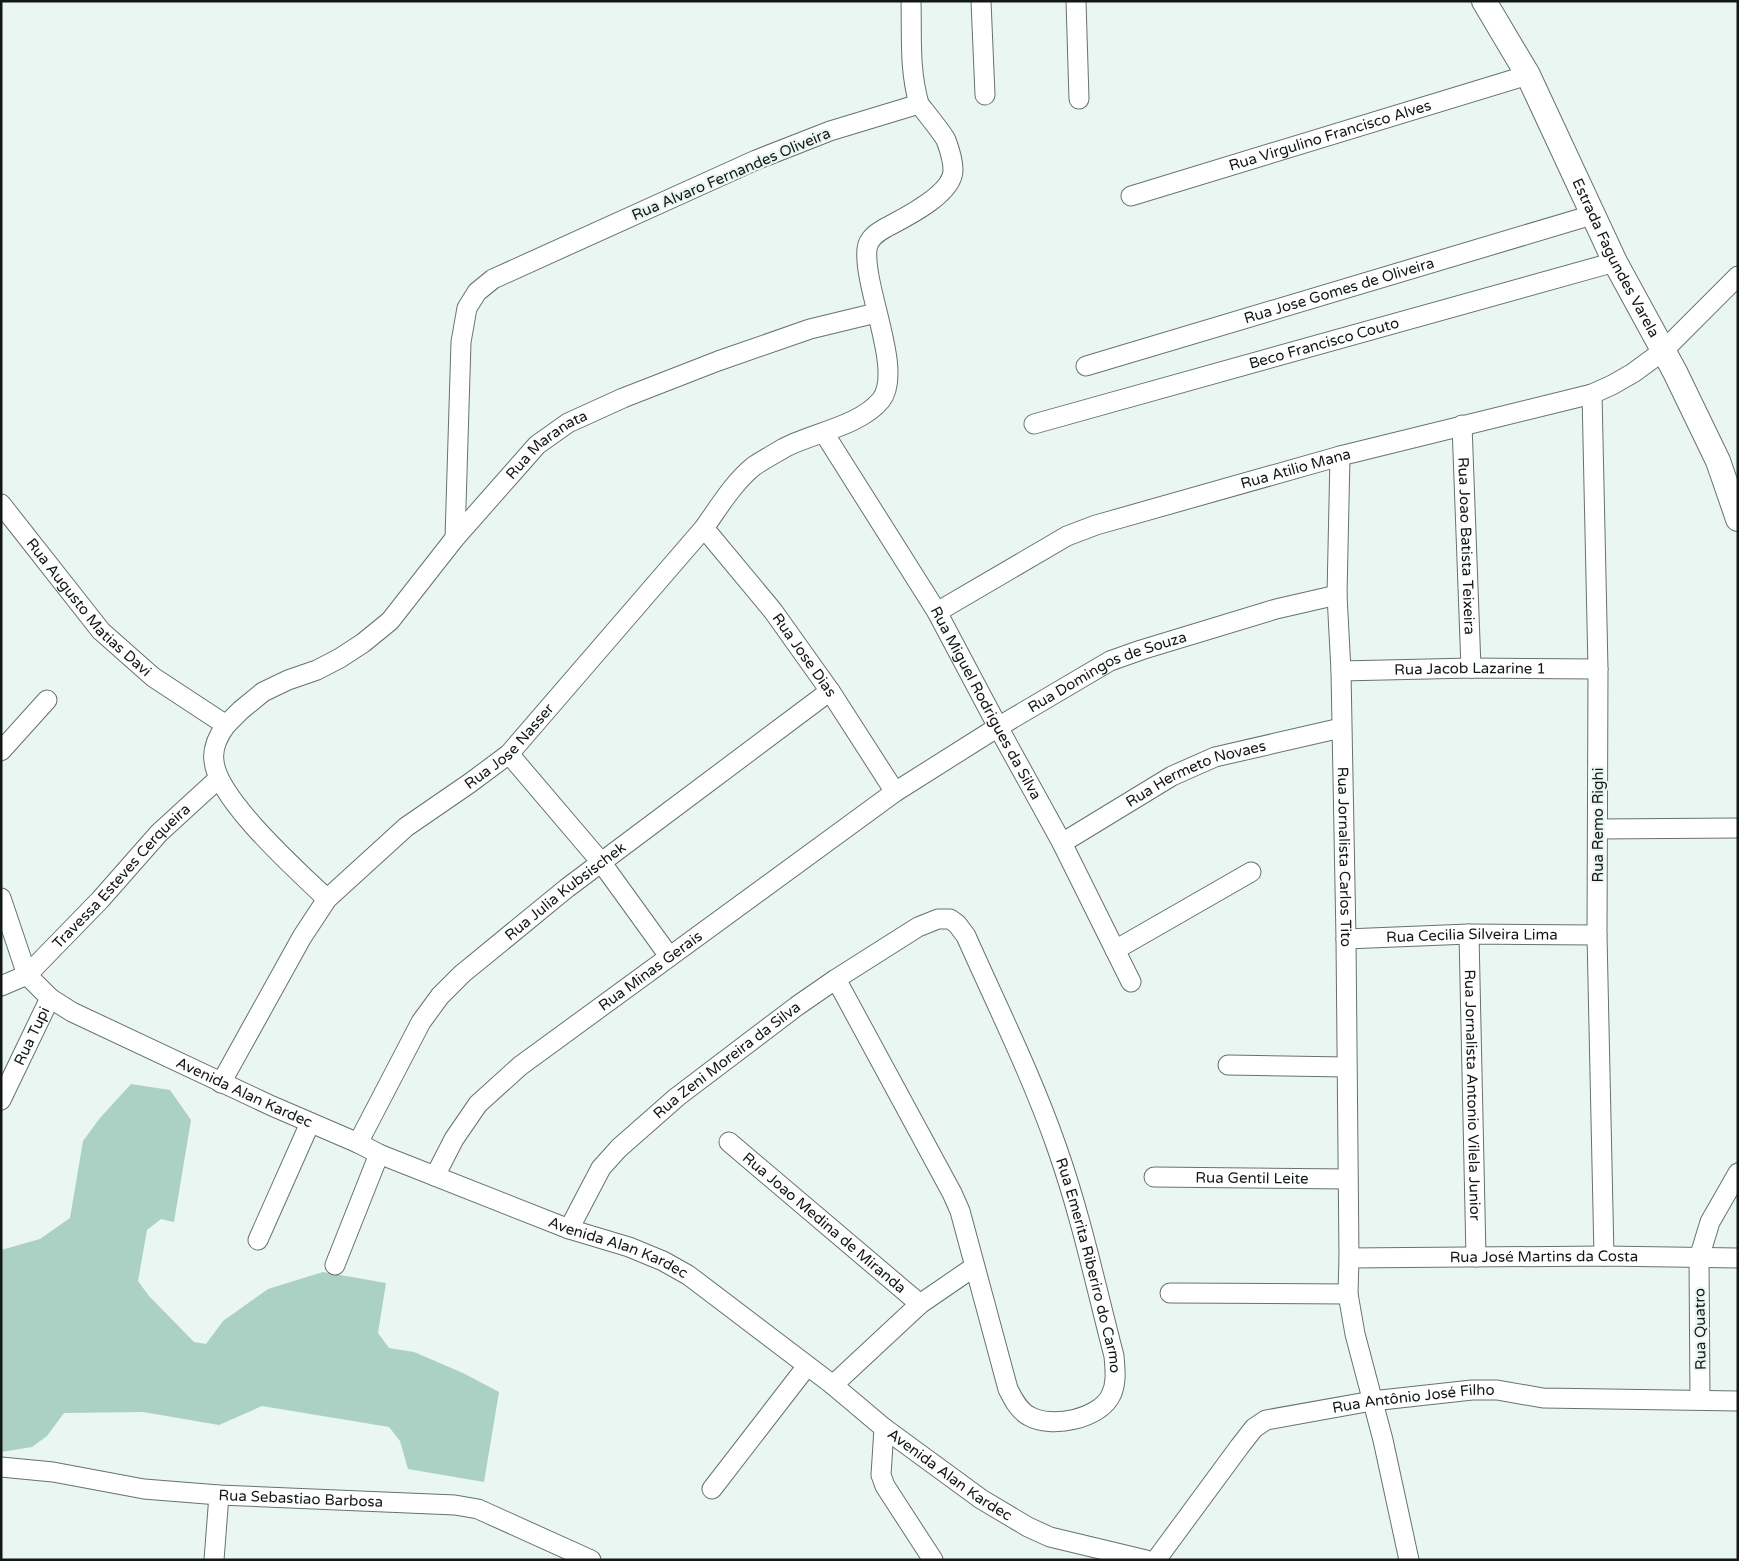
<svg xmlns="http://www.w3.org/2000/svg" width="1739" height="1561" font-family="'Varela Round',sans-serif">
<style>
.green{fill:#abd1c5}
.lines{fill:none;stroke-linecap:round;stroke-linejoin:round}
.minor-casing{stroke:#67726e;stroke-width:21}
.tertiary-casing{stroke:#67726e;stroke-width:26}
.minor{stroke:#fff;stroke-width:19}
.tertiary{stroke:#fff;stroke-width:24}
.labels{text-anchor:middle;stroke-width:4.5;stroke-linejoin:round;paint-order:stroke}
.street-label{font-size:15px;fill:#131816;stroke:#e9f6f2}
</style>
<rect width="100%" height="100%" fill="#e9f6f2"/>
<path class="green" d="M131 1084 170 1090 191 1120 174 1222 161 1219 147 1230 138 1281 149 1296 194 1342 206 1344 223 1321 268 1289 323 1272 386 1283 378 1333 389 1348 414 1352 463 1373 499 1392 484 1482 408 1469 400 1441 389 1427 262 1406 219 1425 143 1412 64 1413 47 1436 32 1447 1 1452V1250L40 1239 70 1218 83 1141 100 1118Z"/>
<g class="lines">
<g class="minor-casing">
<g id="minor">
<path d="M911 1C912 38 909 68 919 104"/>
<path d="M981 1 985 95"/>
<path d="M1076 1 1079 99"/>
<path id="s1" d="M1131 196 1528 75"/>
<path id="s2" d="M1086 366 1592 215"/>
<path d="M1592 394 1598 669 1597 935 1604 1256"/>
<path id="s3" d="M1034 424 1615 262"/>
<path id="s4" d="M1462 425 1471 668"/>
<path id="s5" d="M824 433 937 612 998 727 1062 843 1131 982"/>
<path id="s6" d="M1340 456 1337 595 1341 671 1346 939 1349 1258 1348 1294 1355 1334 1383 1440 1409 1560"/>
<path id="s7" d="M1 504 101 631 153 677 226 725 241 710 263 692 288 680 317 670 340 658 363 643 390 621 455 538 515 470 537 445 568 423 623 398 718 361 810 329 876 313"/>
<path id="s8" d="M704 528 773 611 830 691 895 792"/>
<path id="s9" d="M937 612 1067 536 1096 525 1340 456 1592 394 1612 385 1633 373 1663 351 1738 276"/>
<path id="s10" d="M1341 671 1471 668 1598 669"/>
<path d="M226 725C218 736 212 748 214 761 217 799 298 871 327 899"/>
<path d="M1 751 47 700"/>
<path d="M509 754 601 862 669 956"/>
<path d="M1599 829 1738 828"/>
<path id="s11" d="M1062 843 1172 776 1215 757 1341 728"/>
<path id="s12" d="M1 898 27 975 50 998 72 1012 272 1106 358 1143 379 1154 569 1229 629 1247 663 1261 688 1275 833 1385 884 1428 981 1499 1028 1527 1050 1537 1146 1560"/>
<path id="s13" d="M1469 934 1476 1257"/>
<path id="s14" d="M1346 939 1469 934 1597 935"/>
<path d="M1115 950 1251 872"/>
<path id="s15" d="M1 986 27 975 100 900 159 833 218 779"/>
<path d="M1228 1065 1346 1067"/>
<path id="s16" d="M221 1083 302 937 327 899 406 827 470 783 509 754 704 528C719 507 734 482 754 466 763 460 774 454 784 448 812 433 860 426 881 400 904 371 863 288 867 249 868 238 878 232 887 227 906 217 953 194 953 170 953 161 949 148 946 140 941 131 926 113 919 104L830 131 756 160 493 279 477 292 467 308 461 342 455 538"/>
<path id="s17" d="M1 1100 50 998"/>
<path id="s18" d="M729 1142 920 1304"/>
<path id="s19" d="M358 1143 421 1022 440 996 462 974 567 888 830 691"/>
<path id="s20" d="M435 1176 454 1139 478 1104 520 1066 895 792 998 727 1110 661 1141 650 1276 609 1337 595"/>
<path id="s21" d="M1154 1177 1348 1179"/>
<path id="s22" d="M569 1229 601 1168 619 1148 677 1097 797 1006 836 979 918 927 938 919H950L957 924 966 936C997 1006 1032 1076 1057 1148 1081 1216 1096 1287 1114 1356 1115 1369 1117 1383 1111 1395 1100 1419 1051 1429 1029 1416 1019 1411 1013 1399 1008 1389L960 1211 952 1193 836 979"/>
<path d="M258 1240 310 1123"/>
<path id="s23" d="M1349 1258 1604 1256 1738 1258"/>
<path d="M335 1265 379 1154"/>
<path d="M1170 1293 1348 1294"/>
<path d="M833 1385 920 1304 974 1267"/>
<path d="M1700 1399 1699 1258 1710 1222 1738 1173"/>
<path d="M884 1428 881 1475 885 1486 933 1560"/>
<path id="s24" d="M1 1467 53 1472 144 1489 219 1495 455 1505 478 1509 591 1560"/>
<path d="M712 1489 807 1366"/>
<path d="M214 1560 219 1495"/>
<path id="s25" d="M1156 1560 1240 1446 1254 1428 1266 1420 1372 1401 1472 1390H1497L1543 1398 1738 1401"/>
</g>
</g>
<g class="tertiary-casing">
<g id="tertiary">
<path id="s26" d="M1484 1 1528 75 1615 262 1675 372 1718 461 1738 519"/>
</g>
</g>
<use href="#minor" class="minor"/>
<use href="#tertiary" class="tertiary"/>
</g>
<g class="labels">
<g class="street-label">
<text dy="5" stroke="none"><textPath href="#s1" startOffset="208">Rua Virgulino Francisco Alves</textPath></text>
<text transform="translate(731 174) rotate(-23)" y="5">Rua Alvaro Fernandes Oliveira</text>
<text dy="5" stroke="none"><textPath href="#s26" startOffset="289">Estrada Fagundes Varela</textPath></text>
<text dy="5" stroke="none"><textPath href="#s2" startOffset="264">Rua Jose Gomes de Oliveira</textPath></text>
<text dy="5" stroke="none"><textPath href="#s3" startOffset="301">Beco Francisco Couto</textPath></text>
<text dy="5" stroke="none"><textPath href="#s7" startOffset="752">Rua Maranata</textPath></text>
<text dy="5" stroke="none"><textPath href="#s9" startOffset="389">Rua Atilio Mana</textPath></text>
<text dy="5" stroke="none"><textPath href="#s4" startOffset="121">Rua Joao Batista Teixeira</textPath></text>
<text dy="5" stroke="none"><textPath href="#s7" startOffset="136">Rua Augusto Matias Davi</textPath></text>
<text dy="5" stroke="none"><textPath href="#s8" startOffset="162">Rua Jose Dias</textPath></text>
<text dy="5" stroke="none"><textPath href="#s10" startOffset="129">Rua Jacob Lazarine 1</textPath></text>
<text dy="5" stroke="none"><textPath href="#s20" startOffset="850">Rua Domingos de Souza</textPath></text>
<text dy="5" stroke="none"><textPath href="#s5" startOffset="315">Rua Miguel Rodrigues da Silva</textPath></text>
<text dy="5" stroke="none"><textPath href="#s16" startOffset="451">Rua Jose Nasser</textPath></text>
<text dy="5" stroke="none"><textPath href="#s11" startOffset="152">Rua Hermeto Novaes</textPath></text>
<text transform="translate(1598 825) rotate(-90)" y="5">Rua Remo Righi</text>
<text dy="5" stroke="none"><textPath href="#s6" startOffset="401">Rua Jornalista Carlos Tito</textPath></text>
<text dy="5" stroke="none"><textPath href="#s15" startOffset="165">Travessa Esteves Cerqueira</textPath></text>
<text dy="5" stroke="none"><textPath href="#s19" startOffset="332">Rua Julia Kubsischek</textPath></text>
<text dy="5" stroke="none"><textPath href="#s14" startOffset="126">Rua Cecilia Silveira Lima</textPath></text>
<text dy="5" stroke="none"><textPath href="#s20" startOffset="302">Rua Minas Gerais</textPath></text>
<text dy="5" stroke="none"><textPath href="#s17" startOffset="71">Rua Tupi</textPath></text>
<text dy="5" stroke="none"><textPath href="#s22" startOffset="235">Rua Zeni Moreira da Silva</textPath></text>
<text dy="5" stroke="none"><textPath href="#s12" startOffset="330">Avenida Alan Kardec</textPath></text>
<text dy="5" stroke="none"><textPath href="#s13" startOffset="161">Rua Jornalista Antonio Vilela Junior</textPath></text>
<text dy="5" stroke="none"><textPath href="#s21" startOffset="98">Rua Gentil Leite</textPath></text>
<text dy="5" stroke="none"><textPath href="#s18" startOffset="125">Rua Joao Medina de Miranda</textPath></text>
<text dy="5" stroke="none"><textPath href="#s12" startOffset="735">Avenida Alan Kardec</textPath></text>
<text dy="5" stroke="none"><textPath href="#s23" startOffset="195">Rua José Martins da Costa</textPath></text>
<text dy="5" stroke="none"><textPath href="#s22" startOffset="878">Rua Emerita Riberiro do Carmo</textPath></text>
<text transform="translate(1700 1329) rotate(-91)" y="5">Rua Quatro</text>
<text dy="5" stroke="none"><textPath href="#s25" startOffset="328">Rua Antônio José Filho</textPath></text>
<text dy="5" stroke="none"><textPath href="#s12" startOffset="1140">Avenida Alan Kardec</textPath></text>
<text dy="5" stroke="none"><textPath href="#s24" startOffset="302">Rua Sebastiao Barbosa</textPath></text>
</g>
</g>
<rect width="1739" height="1561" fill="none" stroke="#131816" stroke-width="5"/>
</svg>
